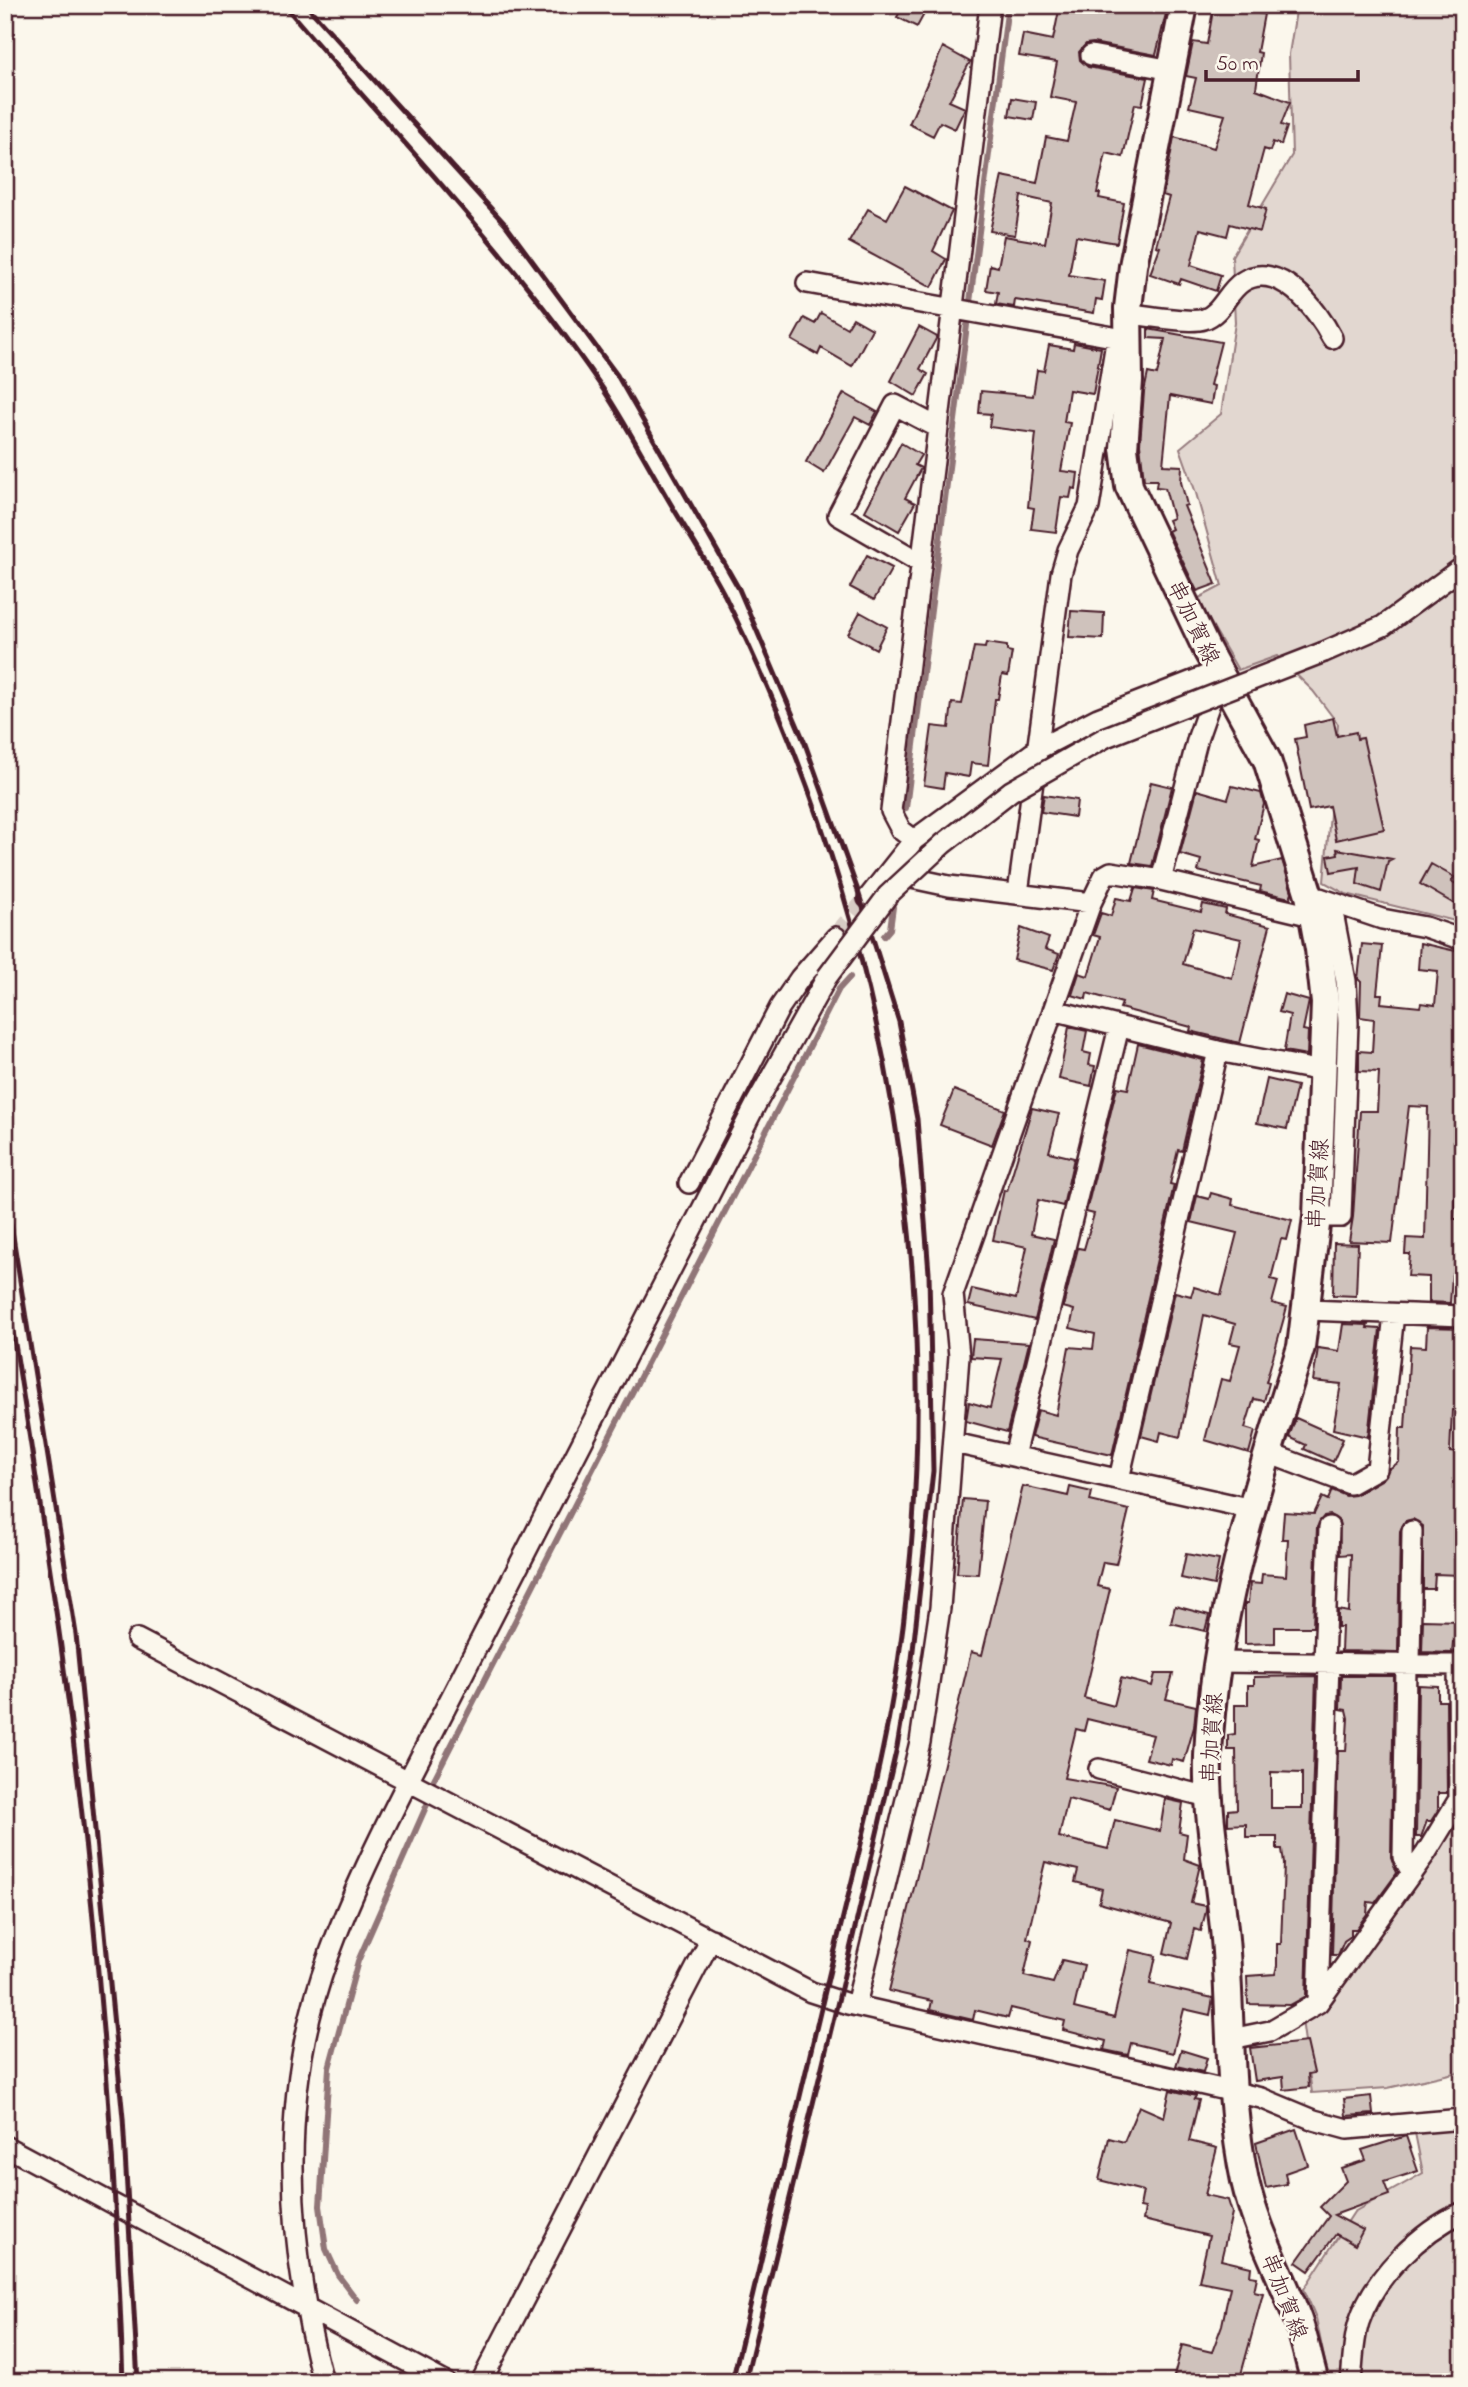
<svg xmlns="http://www.w3.org/2000/svg" width="1468" height="2387" font-family="'Indie Flower','Klee One',sans-serif">
<style>
.green{fill:#e2d7d0;stroke:#967b7e;stroke-width:2}
.lines{fill:none;stroke-linecap:round;stroke-linejoin:round}
.stream{stroke:#907477;stroke-width:6}
.building{fill:#cfc2bc;stroke:#4a1f2b;stroke-width:2;fill-rule:evenodd}
.minor-tunnel{stroke:#d8ccc5;stroke-width:19;stroke-dasharray:19 10;stroke-linecap:butt}
.minor-casing{stroke:#4a1f2b;stroke-width:24}
.major-casing{stroke:#4a1f2b;stroke-width:32}
.minor{stroke:#fbf7ec;stroke-width:19}
.major{stroke:#fbf7ec;stroke-width:26}
.rail{stroke:#4a1f2b;stroke-width:5}
.minor-bridge-casing{stroke:#4a1f2b;stroke-width:24;stroke-linecap:butt}
.minor-bridge{stroke:#fbf7ec;stroke-width:19}
.labels{text-anchor:middle;stroke-width:5;stroke-linejoin:round;paint-order:stroke}
.street-label{font-size:23px;fill:#4a1f2b;stroke:#fbf7ec}
</style>
<rect width="100%" height="100%" fill="#fbf7ec"/>
<filter id="ink" filterUnits="userSpaceOnUse"><feTurbulence type="fractalNoise" baseFrequency=".0143" numOctaves="2"/><feDisplacementMap in="SourceGraphic" scale="14" xChannelSelector="R" yChannelSelector="G"/><feConvolveMatrix kernelMatrix="1 2 1 2 8 2 1 2 1" color-interpolation-filters="sRGB"/></filter>
<g filter="url(#ink)">
<path class="green" d="M1297 5H1463V923L1346 894 1324 882 1338 724 1313 691 1277 656 1238 670 1197 599 1222 586 1196 493 1180 448 1221 414 1235 323 1232 256 1292 155 1289 54Z
M1463 1808V2071L1388 2088 1312 2093 1302 2020Z
M1463 2128V2382H1329L1316 2318 1304 2289 1354 2212 1423 2173 1415 2133Z"/>
<g class="lines">
<path class="stream" d="M970 302 1008 5
M906 808 967 325
M884 936 890 929 893 907
M432 1783 839 989 850 977
M357 2300 338 2275 326 2249 320 2206 329 2068 358 1961 429 1800
M368 2382 369 2378"/>
</g>
<path class="building" d="M904 5H929L917 27 897 17Z
M1060 5H1168L1156 55 1093 43 1086 44 1079 52 1080 60 1088 67 1148 78 1142 105 1135 104 1123 157 1106 153 1097 193H1100L1099 198 1124 203 1117 243 1076 236 1069 275 1105 281 1102 300 1096 299 1094 313 1015 300 1014 307 996 304 998 292 986 290 990 265 998 267 1004 236 1045 243 1052 203 1021 196 1015 235 990 231 1002 176 1037 183 1046 137 1067 141 1076 102 1050 97 1057 62 1019 56 1023 34 1053 40Z
M1214 5H1259L1257 13 1264 14 1257 52 1261 53 1256 89 1290 102 1281 125 1287 127 1281 145 1273 142 1270 151 1264 149 1249 204 1266 209 1260 232 1230 224 1227 236 1200 229 1191 265 1221 275 1216 291 1181 279 1179 284 1150 274 1160 247 1156 246 1169 197 1163 195 1174 137 1214 148 1225 115 1189 107 1196 78 1186 76 1193 42 1207 44Z
M943 47 970 62 949 101 965 108 955 129 940 122 933 136 909 124Z
M1012 98 1036 102 1033 120 1009 116Z
M905 186 952 211 933 251 946 259 932 287 849 242 868 209 887 219Z
M821 313 847 328 853 318 872 329 852 366 821 348 818 355 792 340 804 318 815 324Z
M919 327 937 337 920 369 928 374 916 396 891 381Z
M1148 329 1221 342 1210 385 1214 386 1211 404 1170 396 1163 465 1182 466 1181 482 1187 505 1184 506 1216 584 1197 591 1168 531 1172 529 1168 520 1173 518 1165 488 1156 487 1157 480H1144L1140 444 1144 392 1148 373 1157 375 1165 339 1148 338Z
M1074 343 1101 348 1093 394 1069 390 1064 422 1070 423 1061 471 1078 473 1076 489 1072 488 1070 498 1061 497 1056 532 1031 529 1034 508 1028 507 1036 433 989 427 991 414 979 413 981 391 1033 396 1037 370 1044 371 1049 345 1073 349Z
M844 393 877 412 870 425 855 417 824 473 806 462Z
M901 443 921 455 915 465 921 468 905 498 915 503 899 531 865 511Z
M867 555 892 568 874 600 850 587Z
M1071 611 1104 613 1103 639 1069 637Z
M860 612 887 627 876 649 848 634Z
M986 643 1007 646V651L1012 652 1008 676 1002 675 998 699H995L988 765 971 763 969 777 945 773 943 788 924 785 932 726 949 728 952 703 962 704 974 647 985 648Z
M1333 718 1337 736 1356 732 1357 739 1363 738 1384 829 1336 840 1329 806 1309 810 1295 739 1306 737 1304 725Z
M1151 782 1172 787 1152 866 1131 863Z
M1232 786 1261 793 1264 804 1255 839 1259 840 1253 867 1282 860 1292 892 1290 898 1260 891 1261 886 1198 871 1201 860 1180 854 1197 790 1228 799Z
M1044 795 1077 800 1075 817 1041 812Z
M1337 849 1392 859 1388 861 1381 892 1357 884 1359 867 1331 872 1328 856 1338 854Z
M1431 864 1454 877 1451 882 1463 889V909L1420 884Z
M1135 888 1154 891 1152 900 1201 912 1203 904 1226 909 1225 914 1270 926 1240 1043 1190 1031 1191 1027 1120 1008 1122 1003 1087 993 1086 999 1072 995 1079 973 1088 976 1100 937 1093 935 1101 913 1111 916 1116 898 1131 901ZM1193 928 1241 939 1232 978 1183 964Z
M1021 928 1049 938 1045 949 1059 954 1053 970 1014 960Z
M1420 943 1460 952 1458 974 1463 975 1462 1106H1459L1454 1219H1462L1461 1255 1459 1276 1452 1275 1450 1303 1429 1302V1277L1408 1276 1410 1254H1405L1406 1238 1425 1239 1428 1107 1409 1106 1392 1243 1349 1241 1353 1217 1360 1111H1377L1379 1072 1359 1071V1051L1372 1052 1374 1019 1360 1017 1361 982 1358 979 1362 944 1382 946 1377 994H1382L1381 1003 1420 1007 1421 1003 1435 1005 1438 971 1418 969Z
M1284 994 1309 1001 1303 1030 1308 1031 1307 1055 1284 1051 1290 1015 1279 1012Z
M1069 1027 1087 1031 1083 1052 1091 1054 1089 1065 1095 1066 1091 1086 1059 1079Z
M1138 1044 1203 1060 1182 1151 1178 1150 1170 1184 1174 1185 1112 1455 1031 1437 1038 1410 1056 1415 1069 1347 1093 1349 1095 1334 1070 1328 1074 1310 1063 1307 1078 1248 1084 1249 1094 1214 1086 1212 1117 1087 1128 1089Z
M1267 1079 1297 1086 1287 1129 1257 1123Z
M954 1090 1005 1110 992 1145 940 1125Z
M1032 1108 1059 1114 1049 1152 1074 1158 1063 1206 1038 1200 1031 1234 1054 1239 1035 1320 968 1305 972 1289 1016 1299 1027 1247 993 1240 1004 1190 1007 1191Z
M1211 1193 1233 1199 1232 1205 1292 1220 1287 1240 1281 1239 1271 1279 1278 1281 1272 1303 1287 1307 1266 1382 1269 1383 1264 1401 1254 1399 1245 1428 1255 1431 1249 1453 1205 1440 1221 1379 1230 1381 1240 1345 1230 1343 1235 1324 1204 1315 1180 1437 1161 1432 1159 1441 1141 1436 1175 1292 1191 1296 1194 1287 1221 1295 1237 1233 1191 1222 1197 1196 1209 1199Z
M1334 1243 1358 1244 1356 1296 1333 1295Z
M1343 1324 1368 1325 1367 1328 1380 1329 1368 1437 1333 1429 1341 1384 1313 1381 1318 1348 1339 1351Z
M1427 1327 1461 1328 1458 1371H1463V1410H1452L1450 1452 1459 1453V1575L1435 1574 1434 1589H1423V1526L1413 1519 1405 1521 1400 1531 1398 1652 1341 1651 1342 1627H1338V1610L1349 1612 1351 1554 1340 1555 1339 1521 1330 1515 1324 1516 1317 1527 1313 1627H1275V1643L1245 1644V1603H1248L1250 1583 1261 1584 1262 1574 1286 1576 1288 1539H1282L1284 1512 1314 1514 1322 1497 1328 1500 1332 1490 1346 1496 1355 1495 1383 1479 1389 1469 1399 1462 1400 1428H1405L1410 1346 1426 1347Z
M973 1339 1029 1343 1007 1432 966 1421 969 1402 990 1408 1002 1359 971 1357Z
M1296 1418 1343 1439 1333 1462 1304 1449 1306 1445 1289 1437Z
M1023 1486 1068 1496 1070 1487 1092 1492 1090 1501 1129 1510 1116 1564 1103 1562 1097 1586 1110 1589 1084 1698 1114 1706 1121 1678 1152 1686 1155 1674H1173L1166 1699 1196 1706 1194 1727 1184 1762 1172 1759 1171 1765 1146 1759 1153 1735 1087 1719 1084 1731 1076 1729 1064 1778 1116 1787 1110 1810 1068 1799 1059 1837 1108 1849 1115 1820 1160 1831 1165 1799 1183 1803 1179 1832 1187 1834 1184 1859 1200 1865 1191 1903 1206 1906V1911L1201 1931 1194 1929 1187 1959 1164 1953 1171 1923 1099 1903 1102 1889 1075 1882 1078 1870 1045 1862 1027 1938 1032 1940 1024 1976 1053 1983 1062 1960 1084 1965 1074 2008 1114 2018 1130 1950 1156 1956 1150 1984 1213 1998 1210 2015 1184 2009 1173 2053 1131 2043 1128 2055 1104 2050 1106 2041 1063 2030 1065 2021 1011 2008 1008 2018 975 2010 973 2020 930 2010 932 2001 889 1991 971 1652 982 1655Z
M963 1499 985 1501 978 1574 957 1573Z
M1186 1554 1219 1560 1214 1585 1181 1578Z
M1175 1606 1209 1615 1205 1631 1171 1623Z
M1423 1620 1459 1621 1458 1642H1453L1452 1653 1422 1652Z
M1316 1676 1306 1996 1290 2005 1248 2004 1247 1976 1275 1974 1277 1966V1944H1281L1284 1864 1282 1849H1277V1837H1246V1824L1228 1825V1810L1237 1809 1236 1750H1228V1735L1235 1734V1705H1248V1685H1254V1677ZM1271 1772 1302 1773V1808H1271Z
M1341 1676H1394L1391 1857 1397 1873 1375 1903 1368 1902 1367 1914 1356 1929H1351V1936L1344 1941 1338 1955H1332L1338 1751H1346L1348 1718 1346 1710 1340 1709Z
M1418 1685 1438 1686V1701H1446L1447 1793H1438V1810L1431 1821H1427L1421 1837H1416Z
M1307 2042 1314 2073 1308 2074 1309 2087 1284 2090 1283 2077 1255 2081 1250 2048Z
M1181 2050 1207 2058 1203 2072 1176 2066Z
M1170 2090 1196 2096 1194 2099 1199 2100 1189 2141 1217 2148 1205 2195 1228 2200 1232 2213 1221 2260 1251 2267 1250 2276 1257 2277 1254 2291 1263 2293 1239 2382H1199L1174 2376 1182 2345 1212 2352 1222 2325 1230 2287 1199 2281 1209 2236 1143 2220 1145 2208 1140 2207 1143 2191 1099 2180 1109 2138 1124 2142 1139 2106 1164 2117Z
M1371 2096 1373 2114 1346 2116 1344 2099Z
M1296 2129 1308 2165 1285 2173 1287 2184 1266 2188 1256 2143Z
M1406 2136 1418 2171 1384 2182 1389 2195 1334 2215 1363 2230 1355 2245 1336 2234 1309 2271 1296 2262 1329 2216 1320 2207 1346 2181 1341 2168 1366 2160 1362 2150Z"/>
<g class="lines">
<path class="minor-tunnel" d="M836 937 868 898"/>
<g class="minor-casing">
<path id="minor" d="M990 5 891 811 901 830 914 840 1038 749 1098 718 1218 671
M1091 55 1172 70
M807 283 1130 340
M1129 314C1146 315 1189 324 1204 319 1221 314 1227 292 1242 282 1278 258 1318 310 1332 338
M921 563 838 515 895 405 937 427
M1324 652 1383 626 1463 567
M888 873 949 886 1091 903
M1161 880 1198 737 1217 683
M1018 893 1061 574 1068 550 1089 507 1115 348 1121 338
M868 898 914 840
M1320 898 1382 919 1425 927 1463 940
M1053 1010 1218 1051 1322 1071
M689 1183 780 1007 800 978 836 937
M1317 1217H1341L1348 1023 1346 981 1331 902
M1308 1310 1463 1316
M954 1443 1252 1509
M1268 1453 1350 1484 1377 1469 1394 1314
M1014 1456 1119 1027
M1119 1479 1218 1051
M137 1639 811 1992 848 2004 1261 2098 1314 2120 1347 2129 1463 2119
M1216 1662 1458 1665
M1324 1662 1329 1527
M1406 1665 1403 1857 1412 1873
M1410 1665 1412 1531
M1099 1769 1208 1797
M1318 2002 1329 1663
M856 2005 920 1742 940 1608 959 1356 953 1294 1091 903 1104 876 1111 872 1161 880 1312 916
M1231 2039 1270 2031 1318 2003 1426 1853 1459 1799 1458 1665 1463 1659
M5 2146 445 2382
M323 2382C286 2242 278 2092 329 1955 351 1895 379 1838 408 1781L756 1104 827 977
M481 2382 711 1939
M1351 2382C1353 2362 1353 2341 1359 2322 1374 2276 1420 2232 1463 2212"/>
</g>
<g class="major-casing">
<path id="major" d="M1184 5 1133 266 1128 308 1129 381 1124 448 1129 486 1207 650 1267 760 1309 895 1319 949 1325 1003 1317 1217 1301 1347C1259 1481 1214 1615 1208 1756 1206 1822 1222 1887 1226 1952 1231 2028 1229 2107 1245 2181 1256 2230 1281 2273 1298 2320 1305 2340 1309 2361 1315 2382"/>
</g>
<use href="#minor" class="minor"/>
<use href="#major" class="major"/>
<path class="rail" d="M284 5C390 130 505 247 599 383 623 418 643 457 665 494 684 527 706 560 724 594 891 928 952 1294 898 1663 883 1765 855 1866 831 1966 798 2105 765 2243 732 2382
M306 5 505 224 617 375 739 589 804 741 857 888 899 1022 917 1119 929 1273 933 1471 912 1659 897 1747 838 2001 745 2382
M5 1186 76 1634 123 2118 138 2382
M5 1281C24 1400 43 1519 60 1639 94 1884 115 2134 123 2382"/>
<g class="minor-bridge-casing">
<path id="minor-bridge" d="M827 977 888 895 943 844 1011 791 1106 737 1324 652"/>
</g>
<use href="#minor-bridge" class="minor-bridge"/>
</g>
</g>
<g class="labels">
<g class="street-label">
<text transform="translate(1194 622) rotate(64)" y="8">串加賀線</text>
<text transform="translate(1317 1184) rotate(-87)" y="8">串加賀線</text>
<text transform="translate(1211 1738) rotate(-87)" y="8">串加賀線</text>
<text transform="translate(1285 2296) rotate(69)" y="8">串加賀線</text>
</g>
</g>
<rect width="1468" height="2387" fill="none" stroke="#fbf7ec" stroke-width="28"/>
<rect x="14" y="14" width="1440" height="2359" fill="none" stroke="#4a1f2b" stroke-width="2.5" filter="url(#ink)"/>
<path d="M1206 70v10h152v-10" fill="none" stroke="#4a1f2b" stroke-width="3.5"/>
<text x="1216" y="70" font-size="21" fill="#4a1f2b" stroke="#fbf7ec" stroke-width="5" paint-order="stroke">50 m</text>
</svg>
